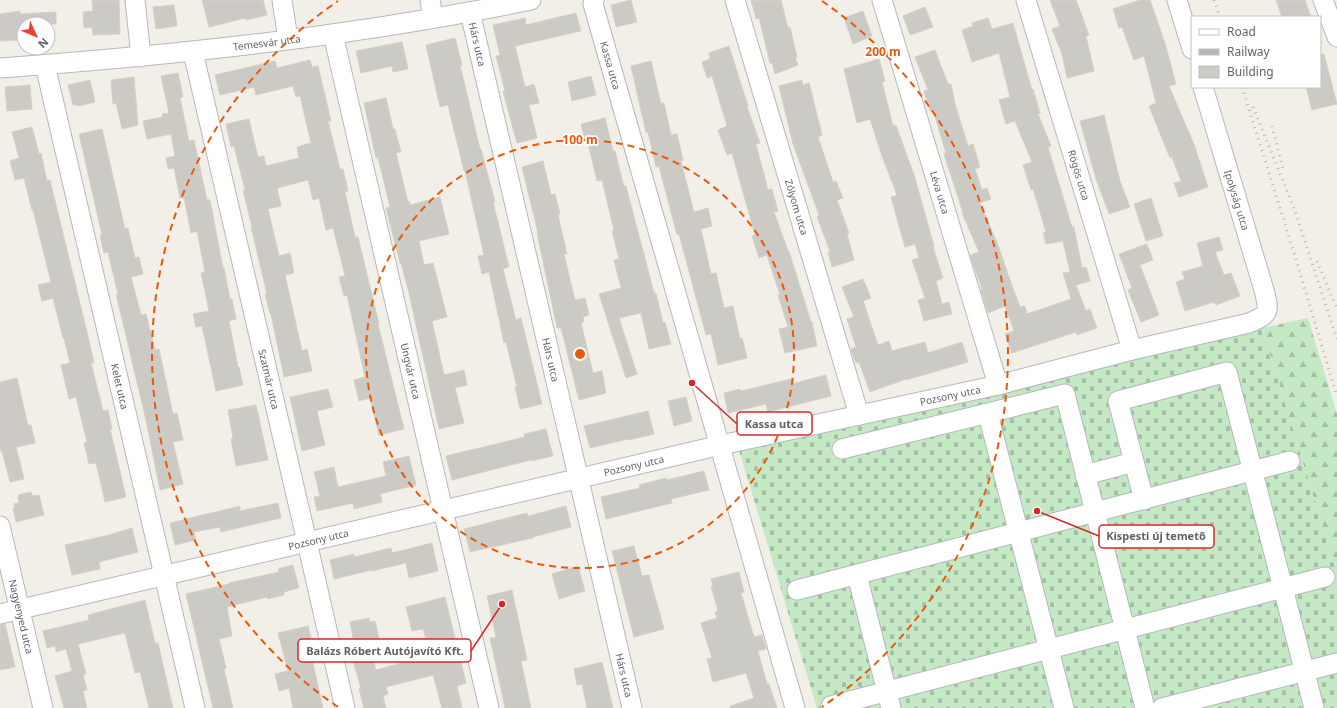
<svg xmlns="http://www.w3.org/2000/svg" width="1337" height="708" font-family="'Noto Sans',sans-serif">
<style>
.forest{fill:url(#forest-firs)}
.cemetery{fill:url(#cemetery-stones)}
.building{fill:#cccac5;stroke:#d6d1c6}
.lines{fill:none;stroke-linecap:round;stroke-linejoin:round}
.minor-casing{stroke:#b5b8bc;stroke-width:21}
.minor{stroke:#fff;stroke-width:19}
.rail{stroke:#b6b7b8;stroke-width:3;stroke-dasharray:1 5;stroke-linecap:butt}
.ring{fill:none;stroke:#e8590c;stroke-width:2;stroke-dasharray:7 5}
.labels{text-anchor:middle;stroke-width:3.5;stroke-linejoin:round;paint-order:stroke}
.street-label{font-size:10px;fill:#5f6368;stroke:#fff}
.centre{fill:#e8590c;stroke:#fff;stroke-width:2}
.ring-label{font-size:12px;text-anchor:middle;font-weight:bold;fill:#e8590c;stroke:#fff;stroke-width:3.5;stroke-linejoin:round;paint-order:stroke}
.leader{fill:none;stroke:#d62828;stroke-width:1.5}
.callout-dot{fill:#d62828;stroke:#fff;stroke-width:1.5}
.callout{fill:#fff;stroke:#d62828;stroke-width:1.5}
.callout-label{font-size:11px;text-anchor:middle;font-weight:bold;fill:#5f6368}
</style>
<defs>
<pattern id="forest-firs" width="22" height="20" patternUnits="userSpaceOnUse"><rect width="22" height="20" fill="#c5e8c5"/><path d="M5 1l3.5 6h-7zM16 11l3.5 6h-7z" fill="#a3c0a4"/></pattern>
<pattern id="cemetery-stones" width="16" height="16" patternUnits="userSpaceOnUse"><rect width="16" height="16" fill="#c5e8c5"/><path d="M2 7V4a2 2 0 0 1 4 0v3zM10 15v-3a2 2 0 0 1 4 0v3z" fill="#a3c0a4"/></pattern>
</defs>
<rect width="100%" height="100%" fill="#f1efe8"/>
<path class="forest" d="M1308 318 1337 414V574L1262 328Z"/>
<path class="cemetery" d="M1251 319 1262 328 1337 574V708H817L738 447Z"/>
<path class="building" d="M92 0H119L120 34 93 35 92 27 84 28 83 12 93 11Z
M202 0H263L267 15 246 20 245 18 209 27Z
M631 0 637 22 616 27 611 5Z
M751 0H781L788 28 790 27 797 57H795L798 65 775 74 772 63H770L759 18 756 19Z
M1050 0H1076L1089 35 1086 36 1094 71 1067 78 1062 54 1052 29 1060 26Z
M1140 0H1150L1165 43 1176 84 1169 86 1195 147 1208 187 1179 197 1174 183 1181 181 1172 157 1170 158 1149 106 1156 103 1144 56 1134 60 1122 27 1119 28 1113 9Z
M1276 0H1305L1311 17H1282Z
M174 5 177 26 156 29 153 7Z
M925 7 933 27 910 35 903 16Z
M20 11V14L56 12V24H20L21 40 0 41V14Z
M863 11 872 36 853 44 844 18Z
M576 13 581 31 515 46 525 87 534 84 539 103 529 105 537 138 517 143 503 92 505 91 496 56 500 55 493 25 525 18 526 25Z
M988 18 992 29 1013 23 1032 90 1033 89 1040 113 1038 114 1051 146 1048 147 1072 227H1074L1082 268 1086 267 1090 281 1076 285 1086 311 1090 309 1097 328 1077 335 1076 332 1012 353 1005 334 1014 331 1005 306 988 313 981 290 982 289 970 255 979 252 962 213H963L944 154 946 153 933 110 930 111 924 91 928 90 915 57 935 50 948 84H951L955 104 968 146 973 144 980 167 975 169 982 190 987 188 991 199 980 203 998 245 1007 271V272L1020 307 1025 306 1027 314 1071 299 1063 273 1070 272 1063 241 1046 244 1043 233 1046 232 1033 189 1031 190 1023 165 1032 162 1015 121 1006 124 999 100 1010 97 999 53 972 62 962 30 973 26 972 23Z
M455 38 462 65H460L480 149H481L495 202H493L509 267 503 269 516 320 521 318 542 404 520 409 515 387H517L506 342 504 343 489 272 482 274 478 256 484 255 465 171H464L448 105 440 107 426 45Z
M402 42 408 69 393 72 392 66 361 73 356 51Z
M729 46 748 106 747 107 760 143 756 144 768 190 772 189 778 211 774 212 788 251H789L811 322H812L817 346 785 353 779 329 788 327 778 295H780L767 255 759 258 752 236 755 235 732 153 727 155 718 130 727 126 712 76 707 78 702 62 710 59 709 53Z
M1320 54H1324L1337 104 1312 110 1306 87H1320Z
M879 59 885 81 882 82 893 126 896 125 915 178 934 246 933 247 943 278 936 281 942 304 949 302 952 314 924 321 918 300 925 298 912 260 919 258 915 244 905 247 891 197 897 195 882 156 870 119 857 123 844 69Z
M310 60 312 67 318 66 331 121H328L340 169H343L348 191 345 192 355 237H358L379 324H378L404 429 379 435 370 398 359 401 354 380 365 377 347 295 344 296 339 277 345 276 333 228 326 230 319 198 313 200 308 180 277 188 281 206 268 209 279 256 290 253 294 273 285 275 302 351 307 349 312 371 284 377 271 314H270L265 294H267L251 227H252L243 190H245L234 146 231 147 226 124 249 119 258 157 264 156 266 166 299 158 297 147 311 143 300 96 296 97 293 86 256 95 254 87 220 95 215 75 275 61 277 68Z
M651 61 661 104 664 103 671 135 677 134 683 160 681 161 694 212 708 208 712 226 701 229 711 274 716 273 724 308 733 306 740 339 742 338 747 358 718 365 711 334 706 335 679 234 677 235 659 166 656 167 648 132 646 133 631 66Z
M178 73 183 97 180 98 189 141 194 140 207 200H210L223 268H224L230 299H232L236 319 229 321 238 367H239L243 385 216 391 202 326 196 327 193 314 209 311 201 273 205 272 197 231 191 233 184 198H180L174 168 168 169 166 158 175 156 171 134 147 139 143 121 163 117 162 114 169 113 161 76Z
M591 76 596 95 572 101 568 82Z
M134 77 138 125 122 129 116 103 113 104 111 80Z
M90 80 95 102 78 106 77 105H73L68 85Z
M802 80 803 85 809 83 822 135 818 137 833 182 836 181 843 198 837 200 849 233 847 234 854 260 832 267 828 252 830 251 817 217 819 215 793 144 779 86Z
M30 85 32 109 7 111 5 87Z
M386 98 393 129H395L401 152 396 153 408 202H410V205L440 197 449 234 419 241 424 265 433 263 447 317 432 321 444 375 464 370 467 385 455 388 464 423 439 429 409 293 401 263H400L386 208 390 207 378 157 376 158 364 103Z
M1104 115 1120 181 1130 207 1109 214 1096 179 1080 121Z
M605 118 613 151H615L624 187 626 186 654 293H656L663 323 665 322 671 344 649 349 641 313 619 318 637 374 626 378 599 294 621 288 614 260 619 259 612 231 614 230 602 180 597 181 587 139 585 140 581 124Z
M32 127 39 154 41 153 47 181 50 180 87 332 94 363H91L103 411 108 410 112 429H110L126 497 105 502 96 463 89 464 84 443 87 442 76 397 69 399 61 365 70 363 64 338H63L53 298 42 301 38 285 51 282 33 210H32L24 178 15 180 10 161 19 158 12 132Z
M102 129 125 229 128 228 135 258 139 257 143 274 131 277 141 315 146 314 155 350 159 349 173 414 177 413 183 440 173 442 183 484 160 490 146 420 116 294H118L108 252 104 253 100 235H102L79 134Z
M543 161 551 195 555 194 560 214 558 215 567 254H564L575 300 585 298 589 315 583 317 584 322 581 323 593 373 602 371 606 393 579 400 561 328H557L537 233H538L522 167Z
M1151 198 1163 236 1146 241 1134 204Z
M1219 237 1223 250 1215 252 1224 275 1231 273 1240 296 1216 305 1214 302 1185 311 1176 282 1185 279 1182 272 1203 266 1197 243Z
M1147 244 1153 260 1140 265 1159 315 1141 322 1128 290 1132 288 1119 254Z
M863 279 871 298 863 301 878 345 889 341 892 351 925 342 928 353 962 342 968 362 906 380V379L870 392 859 362 856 363 851 349 856 347 847 319 854 317 842 287Z
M826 375 831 396 768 412 766 404 728 413 724 393 740 389 741 391 791 379 792 384Z
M17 378 28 425H31L35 443 16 447 24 479 10 482 2 451H0V382Z
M328 389 333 407 317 411 325 445 302 451 290 397Z
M686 397 692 421 674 426 668 401Z
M256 405 268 460 236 466 231 439 233 438 228 410Z
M648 411 654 434 628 440V439L590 448 584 426Z
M546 429 553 456 531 461V460L452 480 446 456 525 437 524 434Z
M409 456 416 485 380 494 382 502 354 509 353 503 317 511 314 497 320 496 314 472 334 467 338 487 386 476 383 462Z
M704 471 709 490 671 499 672 503 606 519 601 497 640 488 639 485 666 478 667 480Z
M31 492 32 496 39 495 44 515 16 522 13 508H15L14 504 19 503 18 495Z
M278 503 281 518 221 532 220 527 194 532 196 540 175 545 170 523 240 506V511Z
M566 506 571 527 533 537V538L470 552 464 529 527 513 528 516Z
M132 528 138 552 99 562 100 569 72 575 65 545 109 535Z
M432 543 438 571 409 578 406 563 372 571V570L334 579 330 560 354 554V557L391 548 392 553Z
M634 546 642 576 649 575 664 629 634 637 612 551Z
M293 565 299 588 284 592V595L268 599 267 597 227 607 232 636 219 639 226 668 224 669 233 708H213L186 594 229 584V583L279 572 278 569Z
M578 566 585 591 559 599 552 574Z
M739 572 744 592 741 593 754 637 762 635 766 649 758 651 767 684H769L777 708H730V706L754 698 746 673 713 682 707 659 712 658 701 623 717 618 715 612 718 611 711 586 713 585 711 579Z
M512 590 527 660 521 661 531 708H505L490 638 496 637 487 596Z
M445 597 466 683 457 686 462 708H442L433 675 386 687 388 694 383 696 386 708H364L359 689 361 688 353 661 357 659 350 622 369 618 370 622 375 621 379 639 368 641 376 670 402 663 400 657 429 650 423 629 412 631 406 607Z
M145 600 155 643H158L173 708H149L140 672 135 673 125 633 78 644 86 674 83 675 87 690 83 691 87 708H64L55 676 72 671 66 649 56 652 55 646 47 648 43 631 89 620 88 615Z
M5 624 15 667 0 670V625Z
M308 626 314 650H310L323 708H293L289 688 279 691 275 674 288 671 278 633Z
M602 662 613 708H587L582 684 577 685 574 669Z"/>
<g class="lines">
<g class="minor-casing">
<g id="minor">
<path d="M135 0 141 57"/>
<path d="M282 0 288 39"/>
<path d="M430 0 433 18"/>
<path id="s1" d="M594 0 593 4 795 708"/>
<path id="s2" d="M735 0 859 415"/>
<path id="s3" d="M882 0 998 385"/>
<path id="s4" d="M1026 0 1132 350"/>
<path d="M1177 0 1192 49"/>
<path d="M1323 0 1337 37"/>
<path id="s5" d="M470 12 632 708"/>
<path id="s6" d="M333 34 443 510 489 708"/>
<path id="s7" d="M193 52 307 542 345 708"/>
<path id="s8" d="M45 65 195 708"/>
<path id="s9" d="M0 68C178 55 356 36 531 0"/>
<path d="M988 414 1064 708"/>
<path d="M842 449 1065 394 1145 708"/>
<path d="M1085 475 1134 462"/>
<path d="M1144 500 1118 401 1227 372 1314 708"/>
<path id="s10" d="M0 526 43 708"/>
<path d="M857 575 891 708"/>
<path d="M797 590 1290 461"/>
<path id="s11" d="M0 614 721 445 998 385 1132 350 1249 323C1271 314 1269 311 1264 290L1203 87"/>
<path d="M831 706 1325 577"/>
<path d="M1162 708 1337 663"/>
</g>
</g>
<use href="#minor" class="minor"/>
<path class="rail" d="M1214 0 1220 17
M1242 87 1295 256 1337 397
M1253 107 1294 208 1337 339
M1272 126 1283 169
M1317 261 1337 309"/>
</g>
<g class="ring">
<circle cx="580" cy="354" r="214"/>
<path d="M338 707A428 428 0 0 1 338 1M822 1A428 428 0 0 1 822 707"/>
</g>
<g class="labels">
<g class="street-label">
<text dy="4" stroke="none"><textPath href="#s9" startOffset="268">Temesvár utca</textPath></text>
<text dy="4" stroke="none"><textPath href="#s5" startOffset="33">Hárs utca</textPath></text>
<text dy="4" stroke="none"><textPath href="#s1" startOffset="68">Kassa utca</textPath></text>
<text dy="4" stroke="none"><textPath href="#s4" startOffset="183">Rögös utca</textPath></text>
<text dy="4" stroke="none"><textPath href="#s3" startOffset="201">Léva utca</textPath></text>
<text transform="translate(1237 200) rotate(73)" y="4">Ipolyság utca</text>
<text dy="4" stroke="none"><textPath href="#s2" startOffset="216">Zólyom utca</textPath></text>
<text dy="4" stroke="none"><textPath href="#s5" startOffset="357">Hárs utca</textPath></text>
<text dy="4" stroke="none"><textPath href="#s6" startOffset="346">Ungvár utca</textPath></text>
<text dy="4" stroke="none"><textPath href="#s7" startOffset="336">Szatmár utca</textPath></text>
<text dy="4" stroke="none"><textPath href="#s8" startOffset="330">Kelet utca</textPath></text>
<text dy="4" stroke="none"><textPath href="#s11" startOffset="975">Pozsony utca</textPath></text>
<text dy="4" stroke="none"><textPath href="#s11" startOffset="651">Pozsony utca</textPath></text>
<text dy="4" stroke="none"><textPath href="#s11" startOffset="327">Pozsony utca</textPath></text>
<text dy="4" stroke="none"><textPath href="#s10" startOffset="93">Nagyenyed utca</textPath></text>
<text dy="4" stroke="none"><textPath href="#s5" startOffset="681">Hárs utca</textPath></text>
</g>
</g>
<circle cx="580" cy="354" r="6" class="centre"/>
<g class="ring-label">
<text x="883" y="56">200 m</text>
<text x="580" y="144">100 m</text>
</g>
<path class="leader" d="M692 383L737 424M1037 511L1099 536M502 604L471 651"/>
<g class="callout-dot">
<circle cx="692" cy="383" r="4"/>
<circle cx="1037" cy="511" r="4"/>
<circle cx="502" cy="604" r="4"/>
</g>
<g class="callout">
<rect x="737" y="412" width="75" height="23" rx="4"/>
<rect x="1099" y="525" width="115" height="23" rx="4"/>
<rect x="298" y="639" width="173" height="23" rx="4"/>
</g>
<g class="callout-label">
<text x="774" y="428">Kassa utca</text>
<text x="1156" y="540">Kispesti új temető</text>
<text x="385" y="655">Balázs Róbert Autójavító Kft.</text>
</g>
<rect x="1191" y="16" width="130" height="72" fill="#ffffff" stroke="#bfc1c3"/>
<rect x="1199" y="29" width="20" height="6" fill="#ffffff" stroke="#bfc1c3"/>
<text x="1227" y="36" font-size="12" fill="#5f6368">Road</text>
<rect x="1199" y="49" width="20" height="6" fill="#b6b7b8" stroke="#bfc1c3"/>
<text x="1227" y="56" font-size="12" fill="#5f6368">Railway</text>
<rect x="1199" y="66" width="20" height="12" fill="#cccac5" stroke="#bfc1c3"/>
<text x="1227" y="76" font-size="12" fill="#5f6368">Building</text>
<g transform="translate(36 36) rotate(134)"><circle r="19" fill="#ffffff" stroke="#bfc1c3"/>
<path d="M0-3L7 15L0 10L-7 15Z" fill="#ea4335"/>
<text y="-6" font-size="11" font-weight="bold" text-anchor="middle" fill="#5f6368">N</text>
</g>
</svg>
